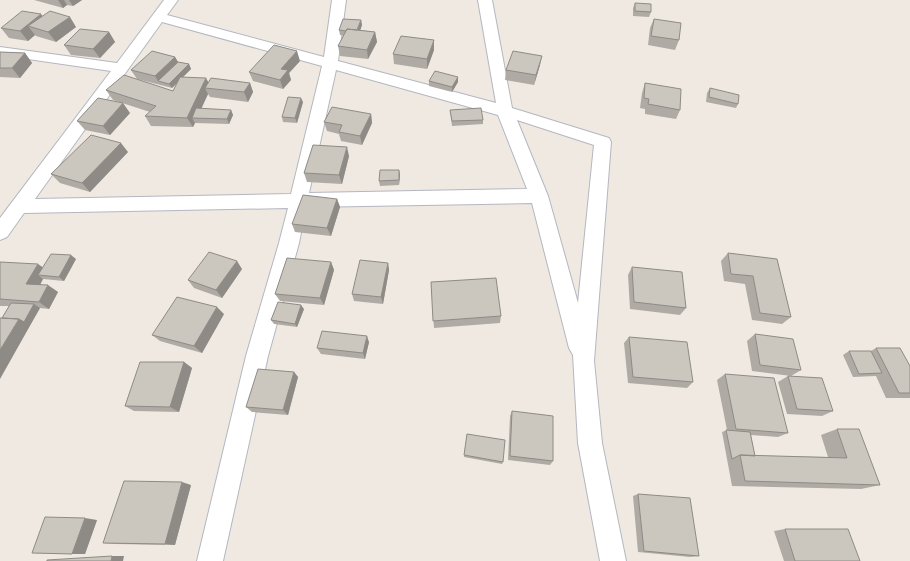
<svg xmlns="http://www.w3.org/2000/svg" width="910" height="561" font-family="'Golos Text',sans-serif">
<style>
.lines{fill:none;stroke-linecap:round;stroke-linejoin:round}
.minor-casing{stroke:#b4b7c1;stroke-width:2}
.minor{fill:#fff;fill-rule:evenodd}
.wall{fill:#afaba4}
.shaded-wall{fill:#8e8b86}
.building{fill:#cbc7bf;stroke:#8e8b86}
</style>
<rect width="100%" height="100%" fill="#efe9e1"/>
<g class="lines">
<g class="minor-casing">
<path id="minor" d="M164 0H178L167 15 324 57 332 0H346L338 61 496 103 478 0H492L512 108 609 138 611 142 594 361 602 443 626 561H600L578 443 573 355 569 348 532 203 306 207 299 243 268 356 223 561H197L246 356 279 243 288 208 24 213 7 237 0 240V218L111 71 0 55V47L117 63ZM162 22 322 66 291 194 35 199ZM336 70 498 115 527 189 309 193ZM517 120 594 145 578 303 548 196Z"/>
</g>
<use href="#minor" class="minor"/>
</g>
<path class="wall" d="M34 0H82L73 6 67 5 63 8Z
M635 3 651 12 649 17 633 16V8Z
M43 16 76 27 56 42 36 36 35 35 28 41 9 38 1 28Z
M654 19 679 40 675 50 648 45 650 28Z
M361 20 362 25 360 30 375 32 377 42 368 59 340 56 338 46 344 36 340 35 339 30Z
M109 32 115 42 100 58 71 55 64 45Z
M434 50 427 69 394 64 393 54Z
M0 52 25 53 32 63 20 78 0 77Z
M175 57 178 62 189 64 191 69 183 77 208 82 250 83 253 92 248 102 210 97 208 94 201 109 231 110 233 115 229 124 195 123 193 127 151 126 145 116 150 112 113 100 106 90 173 91 177 83 172 88 137 79 131 70Z
M300 61 289 73 291 80 283 89 253 81 249 72Z
M540 65 534 85 505 80 506 70Z
M458 77V82L452 92 429 86V81Z
M645 83 680 110 676 119 645 114V109L640 108 642 93Z
M710 88 738 104 736 108 706 102 707 93Z
M303 102 297 123 283 122 282 117Z
M450 110 483 120V124L452 126Z
M130 113 110 135 85 130 77 121Z
M371 114 372 123 362 145 341 141 339 134 327 131 324 122Z
M128 152 90 192 60 183 51 174Z
M349 156 342 184 307 182 304 173Z
M400 174 399 185 380 186 379 181Z
M337 199 340 207 331 236 295 232 292 224Z
M728 253 777 259 791 317 782 324 752 320 745 284 724 281 721 261Z
M76 259 64 281 43 279 40 284 58 292 49 309 40 308 30 325 2 318 9 306H0V262L43 267Z
M331 262 334 270 324 305 280 301 275 294Z
M388 263 389 270 383 304 354 301 352 294Z
M632 267 686 308 680 315 630 309 628 275Z
M242 269 222 298 194 288 188 280Z
M431 282 501 316 500 323 434 328Z
M304 309 297 327 274 324 271 320Z
M224 314 202 353 160 341 152 335Z
M755 334 801 370 791 376 752 371 747 341Z
M629 337 693 382 687 388 628 383 624 343Z
M369 342 365 359 321 354 317 348Z
M876 348 910 366V398H886L876 376 853 377 843 355 849 351H871Z
M184 362 192 368 179 412 134 411 125 406Z
M294 372 298 377 288 415 252 412 246 407Z
M725 374 788 433 778 437 751 435 755 456 828 457 821 435 837 429 880 485 861 489 732 486 722 432 727 430 717 380Z
M788 376 833 411 822 416 787 414 778 382Z
M512 411 553 461 550 465 508 460 510 416Z
M467 434 503 462 502 464 464 457Z
M191 485 175 545 115 544 103 543Z
M638 494 699 556 690 557 638 552 633 496Z
M97 520 85 554 32 553Z
M785 529 860 561H784L774 531Z"/>
<path class="shaded-wall" d="M58 0H64L67 5 63 8Z
M69 0H82L73 6Z
M41 14 48 23 28 26 35 35 28 41 20 31Z
M70 17 76 27 56 42 48 32Z
M361 20 362 25 358 37 357 32Z
M109 32 115 42 100 58 93 49Z
M375 32 377 42 368 59 367 50Z
M434 40V50L427 69V59Z
M297 51 300 61 289 73 291 80 283 89 280 80 281 69Z
M25 53 32 63 20 78 12 68Z
M542 56 540 65 534 85 536 75Z
M175 57 181 67 158 81 155 76Z
M189 64 191 69 172 88 169 84Z
M458 77V82L452 92V87Z
M206 78 211 87 205 88 208 94 197 118H192L195 123 193 127 187 118Z
M250 83 253 92 248 102 244 92Z
M301 98 303 102 297 123 295 118Z
M123 103 130 113 110 135 103 126Z
M231 110 233 115 229 124 227 119Z
M371 114 372 123 362 145 360 136Z
M121 143 128 152 90 192 82 183Z
M347 147 349 156 342 184 339 175Z
M399 170 400 174 399 185Z
M337 199 340 207 331 236 327 228Z
M71 255 76 259 64 281 59 277Z
M237 261 242 269 222 298 216 290Z
M331 262 334 270 324 305 320 298Z
M388 263 389 270 383 304 381 297Z
M38 264 48 271 38 275 43 279 37 291 26 284Z
M48 285 58 292 49 309 39 302Z
M34 304 40 308 0 379V350L19 319Z
M301 305 304 309 297 327 295 324Z
M217 307 224 314 202 353 194 346Z
M367 336 369 342 365 359 363 353Z
M184 362 192 368 179 412 170 407Z
M294 372 298 377 288 415 283 410Z
M182 482 191 485 175 545 165 544Z
M85 518 97 520 85 554H72Z
M112 556H124L123 561H111Z"/>
<path class="building" d="M635 3 651 4V12L635 11Z
M22 11 41 14 20 31 1 28Z
M50 11 70 17 48 32 28 26Z
M343 19 361 20 357 30 347 29 346 31 339 30Z
M654 19 681 23 679 40 651 36Z
M80 29 109 32 93 49 64 45Z
M347 29 375 32 367 50 338 46Z
M401 36 434 40 427 59 393 54Z
M274 45 297 51 281 69 288 70 280 80 249 72Z
M152 51 175 57 155 76 131 70Z
M513 51 542 56 536 75 506 70Z
M0 52 25 53 12 68H0Z
M178 62 189 64 169 84 158 81Z
M435 71 458 77 452 87 429 81Z
M124 75 173 91 180 77 206 78 187 118 145 116 156 106 106 90Z
M211 78 250 83 244 92 205 88Z
M645 83 681 89 680 110 648 104 649 99 644 98Z
M710 88 739 95 738 104 709 97Z
M288 97 301 98 295 118 282 117Z
M98 98 123 103 103 126 77 121Z
M332 107 371 114 360 136 339 132 342 125 324 122Z
M196 108 231 110 227 119 192 118Z
M481 108 483 120 452 121 450 110Z
M91 135 121 143 82 183 51 174Z
M313 145 347 147 339 175 304 173Z
M380 170H399V180L379 181Z
M303 195 337 199 327 228 292 224Z
M209 252 237 261 216 290 188 280Z
M728 253 777 259 791 317 760 313 753 276 731 274Z
M51 254 71 255 59 277 38 275Z
M287 258 331 262 320 298 275 294Z
M360 260 388 263 381 297 352 294Z
M0 262 38 264 26 284 48 285 39 302 0 299Z
M632 267 682 272 686 308 634 302Z
M496 278 501 316 433 321 431 282Z
M177 297 217 307 194 346 152 335Z
M278 302 301 305 295 324 271 320Z
M11 303 34 304 24 322 19 319 2 318Z
M0 318 19 319 0 350Z
M322 331 367 336 363 353 317 348Z
M755 334 793 339 801 370 760 365Z
M629 337 687 342 693 382 633 377Z
M876 348H900L910 366V393H899Z
M849 351H871L882 373 859 374Z
M140 362H184L170 407 125 406Z
M258 369 294 372 283 410 246 407Z
M725 374 774 378 788 433 736 429Z
M788 376 822 378 833 411 797 409Z
M512 411 553 416V461L510 456Z
M837 429H859L880 485 745 481 740 455 847 458Z
M726 430 750 432 755 456 740 455 732 459Z
M467 434 505 440 503 462 464 455Z
M124 481 182 482 165 544 103 543Z
M638 494 690 498 699 556 644 551Z
M45 517 85 518 72 554 32 553Z
M785 529H848L860 561H795Z
M112 556 111 561H47V560Z"/>
</svg>
